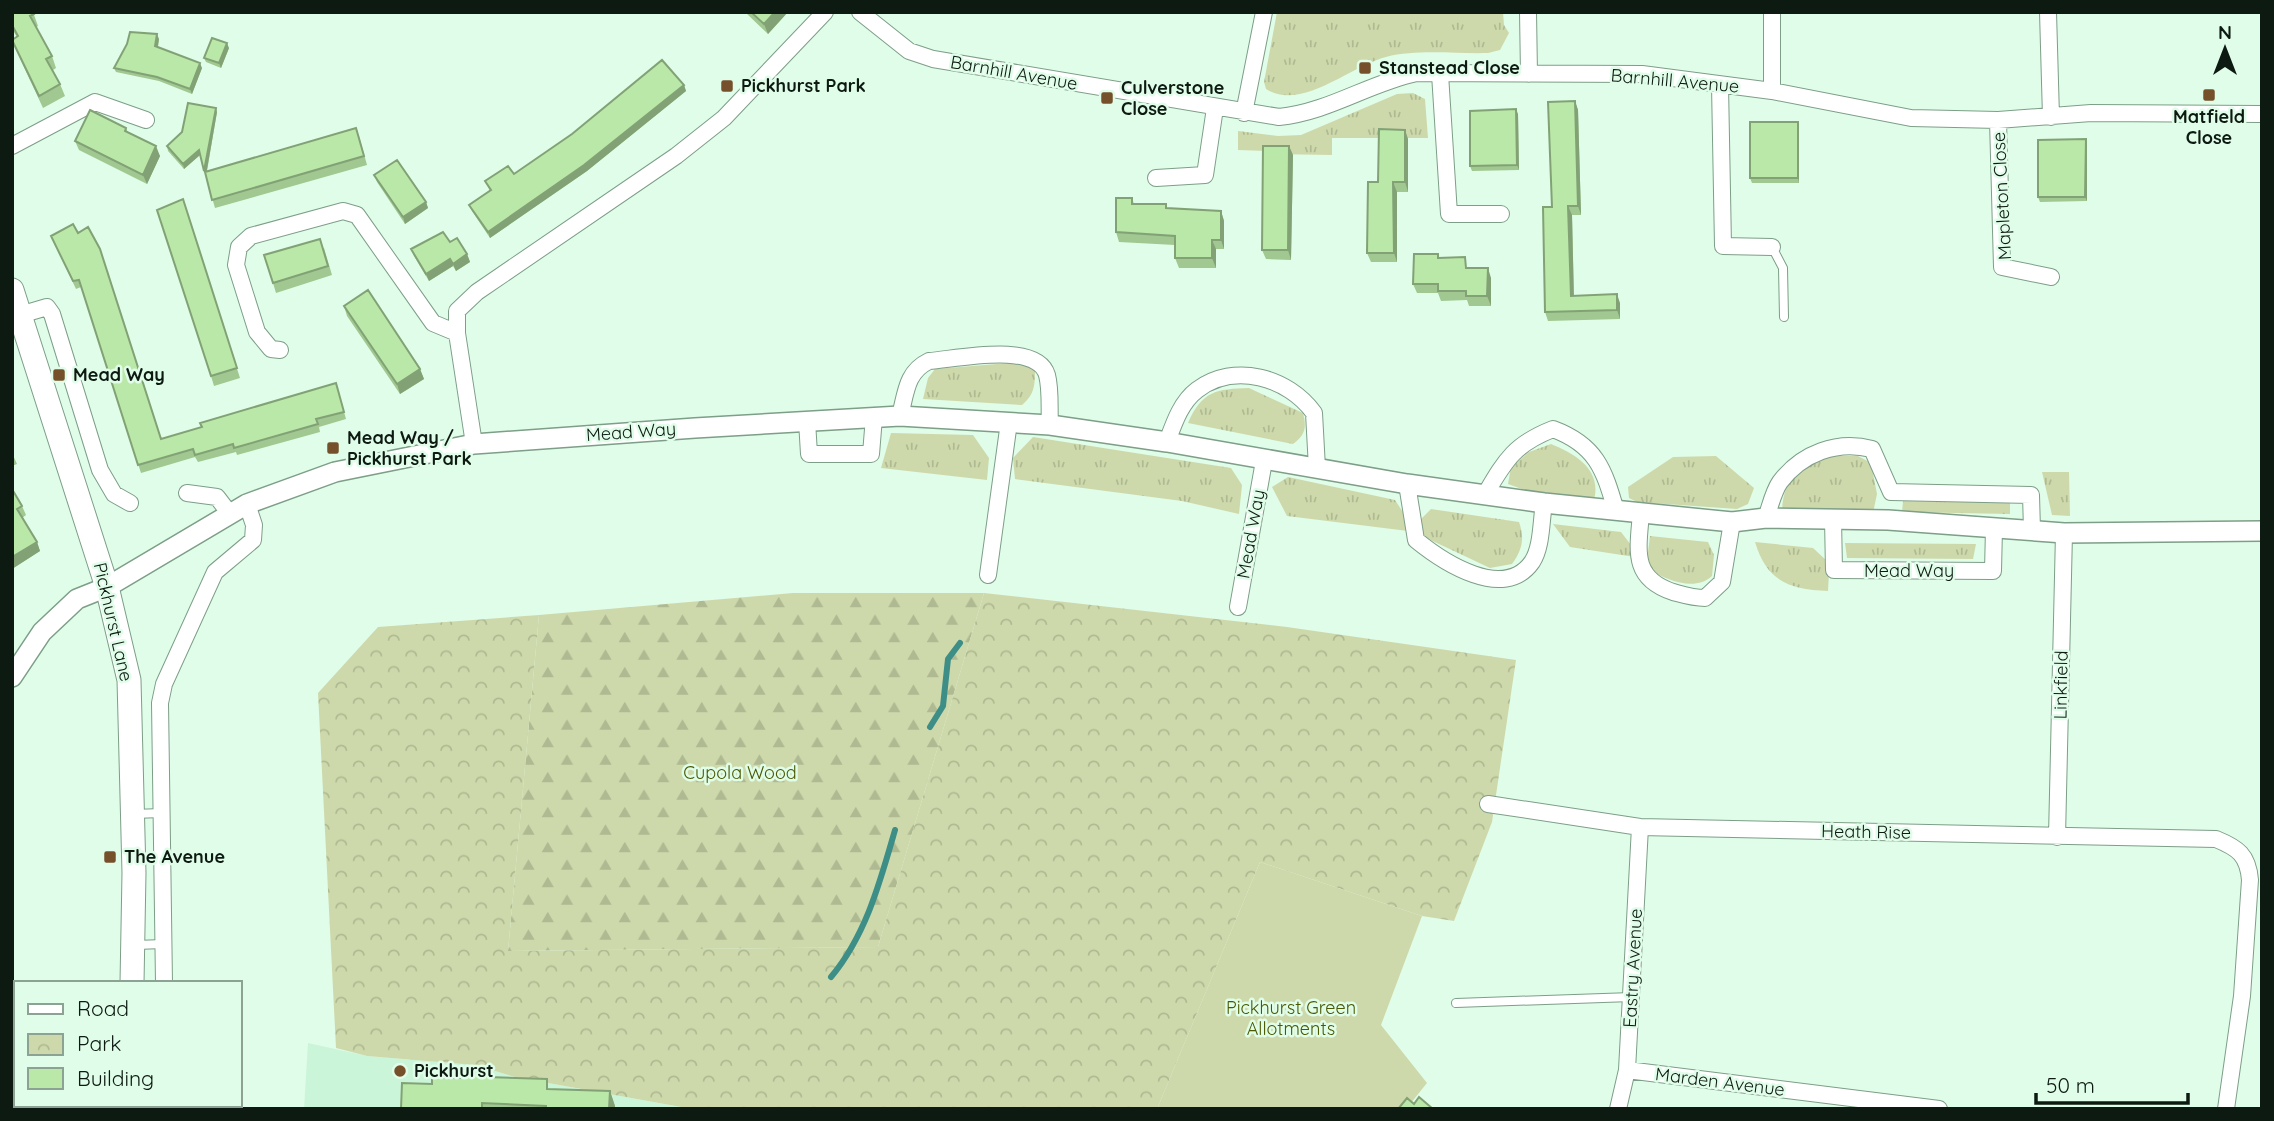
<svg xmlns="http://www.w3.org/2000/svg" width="2274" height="1121" font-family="Quicksand,sans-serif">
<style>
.built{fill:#caf5d8}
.grass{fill:url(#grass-tufts)}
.forest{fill:url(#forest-firs)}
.park{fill:url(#park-crowns)}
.garden{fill:#ced9ab}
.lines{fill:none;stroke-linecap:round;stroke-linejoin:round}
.stream{stroke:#3e8e88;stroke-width:6}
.service-casing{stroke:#7d9e87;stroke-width:10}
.minor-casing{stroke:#7d9e87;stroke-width:18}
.tertiary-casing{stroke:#7d9e87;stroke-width:22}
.secondary-casing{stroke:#7d9e87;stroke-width:25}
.service{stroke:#fff;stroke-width:8}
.minor{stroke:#fff;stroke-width:16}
.tertiary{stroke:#fff;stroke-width:19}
.secondary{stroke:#fff;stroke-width:23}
.wall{fill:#a0c890}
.shaded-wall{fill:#82a276}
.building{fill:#bae8a8;stroke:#82a276;stroke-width:2}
.poi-dot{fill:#75502b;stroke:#e0fde9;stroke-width:2.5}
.labels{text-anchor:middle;stroke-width:5;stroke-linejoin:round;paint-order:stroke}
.poi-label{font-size:18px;font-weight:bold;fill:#0d1a11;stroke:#e0fde9;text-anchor:start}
.street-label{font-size:18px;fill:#0d1a11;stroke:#e0fde9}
.park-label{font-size:18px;fill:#4b5800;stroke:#e0fde9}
</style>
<defs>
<pattern id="grass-tufts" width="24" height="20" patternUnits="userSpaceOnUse" patternTransform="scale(1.75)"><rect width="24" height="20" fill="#ced9ab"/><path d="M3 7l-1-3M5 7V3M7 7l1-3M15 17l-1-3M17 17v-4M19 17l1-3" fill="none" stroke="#b0ba92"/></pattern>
<pattern id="forest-firs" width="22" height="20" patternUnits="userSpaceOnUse" patternTransform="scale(1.75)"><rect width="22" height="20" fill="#ced9ab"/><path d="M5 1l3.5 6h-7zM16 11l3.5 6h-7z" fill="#b0ba92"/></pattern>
<pattern id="park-crowns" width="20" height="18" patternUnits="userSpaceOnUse" patternTransform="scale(1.75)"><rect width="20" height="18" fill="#ced9ab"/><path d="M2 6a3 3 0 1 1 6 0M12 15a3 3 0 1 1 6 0" fill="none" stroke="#b0ba92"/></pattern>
</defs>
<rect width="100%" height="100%" fill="#e0fde9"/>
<path class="built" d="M308 1043 367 1056 475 1065 515 1077 692 1109H304Z"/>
<path class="grass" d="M1277 12H1503L1504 25 1509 33 1500 50 1488 53C1455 54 1417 49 1386 57 1351 66 1300 112 1266 89L1264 82Z
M1413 93 1425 99 1428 138H1332V155L1268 154 1267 151 1238 150V131L1278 136 1301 135 1397 94Z
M1022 362 1035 368C1035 385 1035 394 1022 405L923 399 928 378 935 369Z
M1249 388 1303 413C1307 428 1305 435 1293 444L1188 423C1202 391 1216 389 1249 388Z
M891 433 973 435 989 458 987 480 881 468Z
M1033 437 1231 468 1242 485 1239 514 1182 501 1015 479 1013 458Z
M1551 444C1576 454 1602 470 1594 500L1530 492 1508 484 1511 467 1529 452Z
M1716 456 1754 488 1748 504 1737 509 1637 502 1629 498 1628 487 1673 457Z
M1832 456H1858L1871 463 1877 494 1873 513 1782 512C1783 476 1801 468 1832 456Z
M2042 472H2069L2070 516 2052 515Z
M1288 477 1395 500 1416 532 1287 516 1272 487Z
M1903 501 2010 502V514L1902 512Z
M1431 509 1519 522C1525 539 1522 550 1512 564L1490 568 1422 536 1420 520Z
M1553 524 1621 532 1641 558 1570 547Z
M1650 536 1708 542 1714 555 1712 576C1695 592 1667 580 1650 570L1647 560Z
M1755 542 1813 548 1840 573H1829L1828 591C1788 589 1767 581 1755 542Z
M1845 543 1976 544 1973 559 1847 558Z"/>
<path class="forest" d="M793 593H984L878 947 508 951 539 615Z"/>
<path class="park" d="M984 593 1287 627 1516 660 1492 822 1454 921 1422 916 1260 862 1157 1109H692L515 1077 475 1065 367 1056 336 1048 318 693 378 627 539 615 508 951 878 947Z"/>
<path class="garden" d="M1260 862 1422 916 1381 1025 1427 1083 1406 1109H1157Z"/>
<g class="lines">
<path class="stream" d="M930 727 943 706 948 659 960 643
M831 977C866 935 880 882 895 830"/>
<g class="service-casing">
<path id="service" d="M1772 247 1783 268 1784 317
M133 814 162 813
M135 945 164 944
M1456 1003 1632 997"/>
</g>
<g class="minor-casing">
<path id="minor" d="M860 12 909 51 933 59 1279 117C1329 112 1369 83 1417 73L1642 74 1772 91 1911 118 1998 120 2091 113 2262 114
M1528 12 1529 74
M1772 12V91
M2048 12 2051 117
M1440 74 1449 214H1501
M1720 85 1723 246 1772 247
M1244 113 1264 12
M1998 120 2002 267 2051 277
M12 146 95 102 146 120
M1156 178 1205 175 1215 108
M20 315 47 307 52 314 100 470 114 494 130 503
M280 350 271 349 257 332 236 265 239 247 251 236 343 211 357 215 433 323 457 333
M900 416C906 393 906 372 929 361 957 359 1037 341 1047 375 1051 390 1049 409 1050 425
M807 421 809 454H871L874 417
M1167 442C1174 423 1181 402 1197 390 1234 362 1288 377 1314 413L1317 468
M474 444 457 333V311L477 292 676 156 724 118 825 12
M1407 484 1416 540C1443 562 1504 602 1532 562 1542 547 1541 521 1544 503
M187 493 217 497 230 514
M1486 493C1506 459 1515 444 1553 429 1596 445 1604 469 1616 511
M1641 513C1638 550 1631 578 1673 592 1684 595 1693 598 1705 598L1722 582 1732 522
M1766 518C1770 507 1773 492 1780 482 1802 453 1837 440 1872 449L1891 492 2031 495 2032 530
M1833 519 1834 570 1993 571 1994 528
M988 575 1009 422
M1238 607 1264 461
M1488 804 1640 827 2216 839C2238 848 2248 855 2250 880L2242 996 2226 1109
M2057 837 2064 533
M164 983 160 703 164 684 215 572 253 540 254 525 247 504
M1627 1070 1939 1109
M164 1109V1105
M1618 1109 1627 1070 1640 827"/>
</g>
<g class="tertiary-casing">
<path id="tertiary" d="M12 677 42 632 77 599 107 587 247 504 335 472 474 444 695 428 900 416 1050 425 1167 442 1407 484 1544 503 1732 522 1766 518 1888 520 2064 533 2262 531"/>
</g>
<g class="secondary-casing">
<path id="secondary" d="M12 290 107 587 129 680 134 873 132 983
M131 1109V1105"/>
</g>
<use href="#service" class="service"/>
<use href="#minor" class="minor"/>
<use href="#tertiary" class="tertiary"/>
<use href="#secondary" class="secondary"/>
</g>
<path class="wall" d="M12 12H33L38 26 36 27 52 56 56 68 53 70 60 84 65 96 43 108 17 52 12 39 17 37 12 29Z
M745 12H788L768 34Z
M159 39 158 47 202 68 192 94 159 81 116 72 114 68Z
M229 48 221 68 206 62 204 58Z
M684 85 686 91 587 171 490 238 472 211 469 205 490 191 485 181 514 174Z
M1575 101 1578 110 1581 215H1572L1574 296 1620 303V319L1548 321 1545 312 1552 207Z
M217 112 207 171 359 136 367 165 215 208 200 155 184 169 168 151 167 146Z
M1518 114 1519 170 1472 171 1470 166Z
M1798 122 1799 127V183H1752L1750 178Z
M126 128 128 133 160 156 147 184 79 150 75 141Z
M1405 130 1408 139V192H1397V262H1371L1367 253 1378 182Z
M2086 139 2087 144V201L2040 202 2038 197Z
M1289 146 1293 155 1291 260 1266 259 1262 250Z
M374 175 426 202 428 208 405 224 377 182Z
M1132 198 1134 204H1166L1167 208 1221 211 1224 221V249H1216V268H1179L1175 258V245L1119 242 1116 232Z
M186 209 240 378 214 386 211 376Z
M73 224 161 439 202 427 336 383 346 419 319 427 320 432 237 455 236 452 198 462 195 457 141 473 81 287 76 289 51 236Z
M450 242 467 254 470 262 456 271 453 266 429 281 414 256 411 249Z
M324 248 332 275 276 293 273 283Z
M1438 254 1439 258 1469 268 1491 278V306H1469L1467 300 1441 301 1438 293H1417L1413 284Z
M344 306 420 369 424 379 400 394 347 316Z
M12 453 17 464 12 466Z
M12 489 22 506 26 515 22 518 37 542 40 551 12 569Z
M490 1077 551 1089 610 1091 615 1106V1109H401L432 1084 464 1078Z"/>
<path class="shaded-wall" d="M775 12H788L768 34 764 24Z
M157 34 159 39 157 51 155 46Z
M227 43 229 48 221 68 219 63Z
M200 63 202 68 192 94 190 89Z
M684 85 686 91 587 171 490 238 488 232Z
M1575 101 1578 110 1581 215 1578 206Z
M216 108 217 112 206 175 204 171Z
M1516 109 1518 114 1519 170 1517 165Z
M1798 122 1799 127V183L1798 178Z
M1405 130 1408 139V192L1405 182Z
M2086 139 2087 144V201L2085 197Z
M156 146 160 156 147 184 143 175Z
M1289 146 1293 155 1291 260 1288 250Z
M199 150 200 155 184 169 183 164Z
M1393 182 1397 192V262L1394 253Z
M426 202 428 208 405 224 403 217Z
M1568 206 1572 215 1574 305 1571 296Z
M1221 211 1224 221V249L1221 240Z
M1212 240 1216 249V268L1212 258Z
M467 254 470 262 456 271 453 264Z
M450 259 453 266 429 281 426 274Z
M1488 268 1491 278V306L1487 296Z
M1617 294 1620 303V319L1617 310Z
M420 369 424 379 400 394 397 384Z
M37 542 40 551 12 569V557Z
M610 1091 615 1106V1109H609Z"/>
<path class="building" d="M12 12H33L34 14 30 16 52 56 46 59 60 84 39 96 12 40 18 36 12 25Z
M751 12H775L764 24Z
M130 32 157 34 155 46 200 63 190 89 157 77 114 68 127 44Z
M212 38 227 43 219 63 204 58Z
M662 60 684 85 584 165 488 232 469 205 491 190 485 181 508 166 514 174 572 134Z
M1575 101 1578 206H1568L1571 296 1617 294V310L1545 312 1543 207H1552L1548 102Z
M188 103 216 108 204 171 199 150 183 164 167 146 182 132Z
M1516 109 1517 165 1470 166V111Z
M90 110 126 128 125 131 156 146 143 175 75 141Z
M1750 122H1798V178H1750Z
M356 128 364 156 212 200 205 172Z
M1379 129 1405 130V182H1393L1394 253H1367L1368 182H1378Z
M2086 139 2085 197H2038V140Z
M1263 146H1289L1288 250H1262Z
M397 160 426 202 403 217 374 175Z
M1116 198H1132V204H1166V208L1221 211V240H1212V258H1175V236L1116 232Z
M183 199 237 368 211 376 157 210Z
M73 224 78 233 88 227 100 249 161 439 202 427 200 423 336 383 344 412 316 419 318 424 234 448 233 444 195 455 193 449 138 465 79 280 73 281 51 236Z
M443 232 450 242 457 238 467 254 453 264 450 259 426 274 411 249Z
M320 239 328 266 273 283 264 255Z
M1414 254H1438V258L1465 257 1466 268H1488L1487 296H1466V291H1438V284H1413Z
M368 290 420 369 397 384 344 306Z
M12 489 22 506 17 509 37 542 12 557Z
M465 1070H487V1077L547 1079V1089L610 1091 609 1109H546V1106L482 1103V1109H401L402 1083 432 1084V1077L464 1078Z
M1419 1097 1433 1109H1398L1407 1098 1414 1104Z"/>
<g class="poi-dot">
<rect x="1358" y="61" width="14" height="14" rx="3.5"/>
<rect x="720" y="79" width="14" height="14" rx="3.5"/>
<rect x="2202" y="88" width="14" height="14" rx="3.5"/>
<rect x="1100" y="91" width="14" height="14" rx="3.5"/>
<rect x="52" y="368" width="14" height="14" rx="3.5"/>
<rect x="326" y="441" width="14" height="14" rx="3.5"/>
<rect x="103" y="850" width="14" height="14" rx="3.5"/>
<circle cx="400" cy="1071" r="7"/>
</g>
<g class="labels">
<g class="poi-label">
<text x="1379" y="74">Stanstead Close</text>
<text x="741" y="92">Pickhurst Park</text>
<text x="1121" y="94">Culverstone<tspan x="1121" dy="21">Close</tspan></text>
<text x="2209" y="123" text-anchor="middle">Matfield<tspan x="2209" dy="21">Close</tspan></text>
<text x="73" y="381">Mead Way</text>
<text x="347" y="444">Mead Way /<tspan x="347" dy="21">Pickhurst Park</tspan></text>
<text x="124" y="863">The Avenue</text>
<text x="414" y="1077">Pickhurst</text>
</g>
<g class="street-label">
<text transform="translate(1014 73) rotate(10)" y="6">Barnhill Avenue</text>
<text transform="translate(1675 81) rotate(5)" y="6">Barnhill Avenue</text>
<text transform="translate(2002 196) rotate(-93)" y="6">Mapleton Close</text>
<text transform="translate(631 432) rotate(-4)" y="6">Mead Way</text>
<text transform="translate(1251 534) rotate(-80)" y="6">Mead Way</text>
<text x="1909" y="577">Mead Way</text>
<text transform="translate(113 622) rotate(77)" y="6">Pickhurst Lane</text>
<text transform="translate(2061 685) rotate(-89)" y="6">Linkfield</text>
<text transform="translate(1866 832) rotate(1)" y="6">Heath Rise</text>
<text transform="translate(1633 968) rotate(-87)" y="6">Eastry Avenue</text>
<text transform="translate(1720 1082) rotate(7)" y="6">Marden Avenue</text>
</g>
<g class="park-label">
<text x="740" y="779">Cupola Wood</text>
<text x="1291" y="1014">Pickhurst Green<tspan x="1291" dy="21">Allotments</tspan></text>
</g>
</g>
<rect width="2274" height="1121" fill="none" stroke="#0d1a11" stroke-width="28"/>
<rect x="14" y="981" width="228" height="126" fill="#e0fde9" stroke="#8ca293" stroke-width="2"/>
<rect x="28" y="1004" width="35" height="10" fill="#ffffff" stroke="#8ca293" stroke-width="2"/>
<text x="77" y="1016" font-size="21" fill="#0d1a11">Road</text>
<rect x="28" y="1034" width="35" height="21" fill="url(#park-crowns)" stroke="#8ca293" stroke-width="2"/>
<text x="77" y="1051" font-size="21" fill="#0d1a11">Park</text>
<rect x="28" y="1068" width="35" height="21" fill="#bae8a8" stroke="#8ca293" stroke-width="2"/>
<text x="77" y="1086" font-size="21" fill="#0d1a11">Building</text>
<g transform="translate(2225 49)" stroke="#e0fde9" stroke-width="5" paint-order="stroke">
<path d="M0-5L12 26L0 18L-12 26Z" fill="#0d1a11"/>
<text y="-10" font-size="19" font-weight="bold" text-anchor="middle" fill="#0d1a11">N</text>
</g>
<path d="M2036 1093v10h152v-10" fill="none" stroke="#0d1a11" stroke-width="3.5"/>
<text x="2046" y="1093" font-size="21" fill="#0d1a11" stroke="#e0fde9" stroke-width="5" paint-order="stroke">50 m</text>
</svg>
